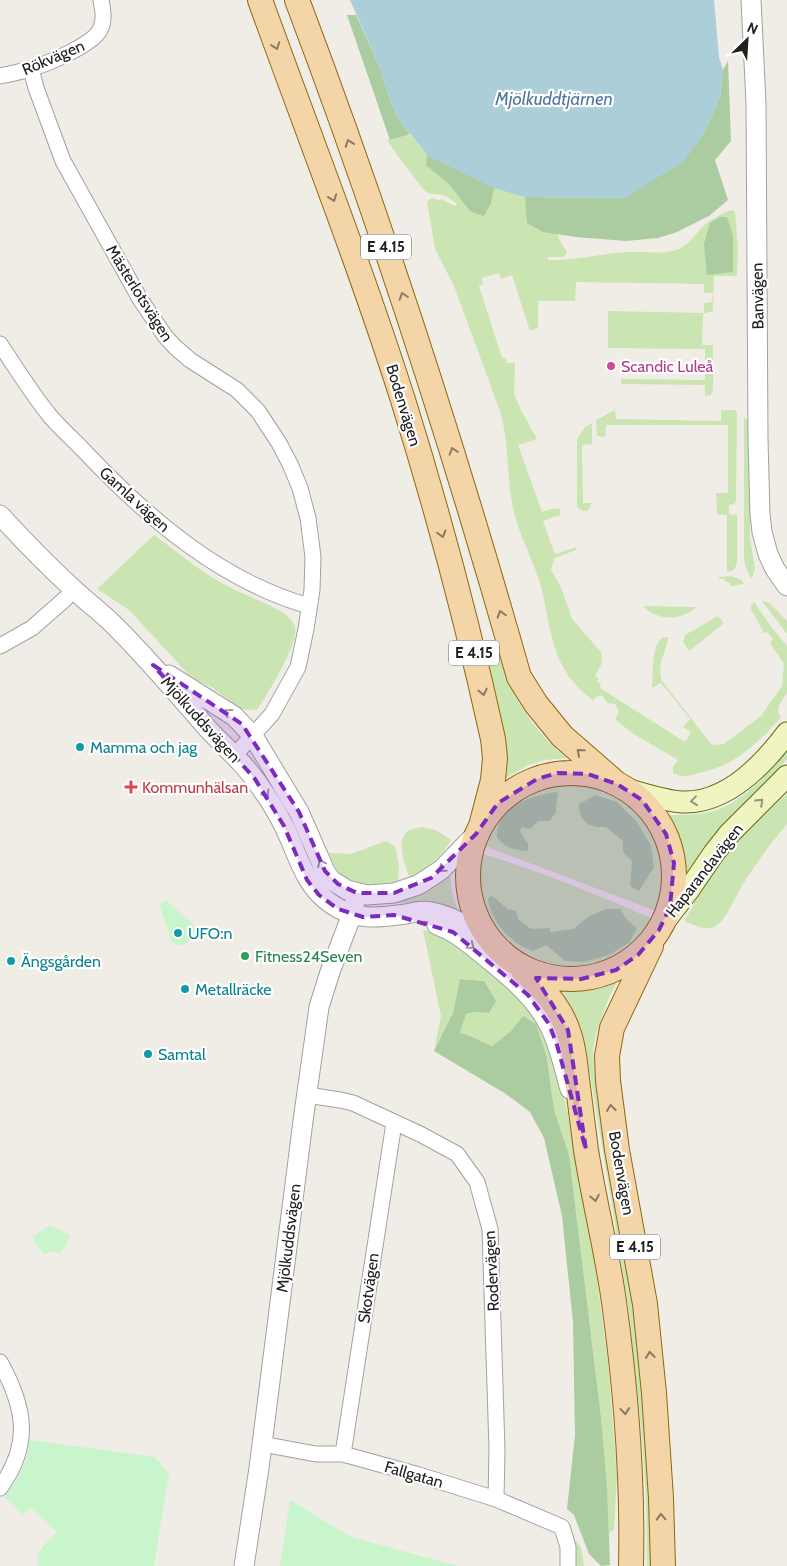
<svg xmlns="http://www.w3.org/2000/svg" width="787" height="1566" font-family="Cabin,sans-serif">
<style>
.grass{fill:#cae5b2}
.forest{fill:#abcba0}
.park{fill:#c9f5cd}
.water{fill:#acced9}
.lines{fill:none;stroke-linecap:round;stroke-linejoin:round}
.minor-casing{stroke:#a1a1a1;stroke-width:17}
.tertiary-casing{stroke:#a1a1a1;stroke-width:21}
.secondary-casing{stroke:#626f0f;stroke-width:23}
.primary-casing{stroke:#8e670e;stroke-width:26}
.minor{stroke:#fff;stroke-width:15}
.tertiary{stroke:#fff;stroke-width:19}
.secondary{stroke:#f0f4c0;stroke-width:21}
.primary{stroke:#f4d5a8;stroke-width:24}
.oneway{stroke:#8a7a64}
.oneway2{stroke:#9b9b9b}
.oneway3{stroke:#929578}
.marked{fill:#7b2cbf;fill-opacity:0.2;stroke:#7b2cbf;stroke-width:4;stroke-dasharray:10 6;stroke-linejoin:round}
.hotel-dot{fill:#d1479c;stroke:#fff;stroke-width:2}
.culture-dot{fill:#0f9aa8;stroke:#fff;stroke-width:2}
.health-dot{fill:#e0444e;stroke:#fff;stroke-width:2}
.leisure-dot{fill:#2e9e5b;stroke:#fff;stroke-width:2}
.labels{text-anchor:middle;stroke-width:4.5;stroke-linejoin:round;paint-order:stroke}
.shield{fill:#fff;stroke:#636363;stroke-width:1}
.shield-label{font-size:15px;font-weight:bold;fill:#202020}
.street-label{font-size:16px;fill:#202020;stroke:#fff}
.hotel-label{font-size:16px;fill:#b23c85;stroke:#fff;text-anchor:start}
.culture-label{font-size:16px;fill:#0d838f;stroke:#fff;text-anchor:start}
.health-label{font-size:16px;fill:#be3a42;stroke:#fff;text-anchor:start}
.leisure-label{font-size:16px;fill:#27864d;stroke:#fff;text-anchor:start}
.water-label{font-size:18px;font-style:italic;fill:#5177a0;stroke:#fff}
</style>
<rect width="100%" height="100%" fill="#f0ede7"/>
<path class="grass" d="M410 134 427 155 525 197 557 230 559 239 567 252 564 257H548V260C575 261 602 253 629 252 645 251 663 255 679 249 690 244 696 233 704 225 712 219 722 213 731 210L735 211 738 249 737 276H714L713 311 703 314 702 345H713V390L711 395 705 396V385L621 384V379L705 380V371H712V360H705V349L608 348V311L704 313V303L712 302 713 293H704V284L576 282 575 301H538V328L530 331 512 275 501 279 499 273 482 278 483 284 479 286 502 358 505 357 507 363H515L514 394 521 410 537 439 518 445 542 512 554 508 560 509V515L543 521 554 552 556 554 576 547V550L555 558 552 565 551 570 561 587 572 619 601 652 602 663 595 676 599 679 597 681 601 685 600 688 685 742 691 732 683 727 690 719 661 683 652 688C653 676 652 652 658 643 660 638 664 637 668 637 667 653 656 662 662 681L712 745 724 744 761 716 782 686 784 664 770 643 773 639 767 632 764 633 751 609V606L754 602 770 625 787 646V693L779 705 778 712 781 717C758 744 734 766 699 773 689 776 682 778 673 773V767L678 760 632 733 615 719 619 712 615 704 607 703 605 699 601 695 596 697 593 701C582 691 570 681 563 667 549 641 548 611 540 583 531 555 515 527 511 497 507 469 508 441 501 414L454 286 435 249 427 202 429 200 432 198 440 201 441 199 455 206 457 204C453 201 448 197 443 195 439 193 432 195 428 193 424 192 390 146 387 140Z
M615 410 616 419 721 421V410H735L737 412 736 502 734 504 729 505V514L737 515V563L734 570 727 572V515L717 514 716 493H728V425H606L605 437 597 436 596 420Z
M744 417 748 421 750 429V537L755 570 751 579 745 565 744 556Z
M592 423V444L582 445 583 503H591V506L587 511H583L578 508 577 504V439L585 427Z
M154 535C176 551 197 569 220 582 236 591 253 598 269 605 278 610 292 616 295 627 299 644 267 695 257 710L241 709 213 688 191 677 129 610 97 589Z
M731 576 742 580 744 584 731 586 729 582H726L724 579H719V577Z
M762 601 769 603 787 621V634Z
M643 606H645L696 607C683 621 656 621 643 606Z
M718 616 724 623 689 651 683 642 685 635Z
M496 646C508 690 530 729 567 758L545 760 528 765 504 779 494 695 486 647Z
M787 752V759L772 777 721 827 685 875C683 853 677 835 667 815 682 815 696 815 710 812 742 804 766 775 787 752Z
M562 784C580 785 598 786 615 795 654 816 675 869 656 911L492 849 483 844C485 839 486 834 488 829 489 826 493 823 495 820 514 796 533 789 562 784Z
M787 794V824C770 844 755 865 741 887 735 898 726 920 716 926 707 932 695 925 686 922L685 920C694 904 702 887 712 873 733 843 760 819 787 794Z
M422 827 436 830 451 840C441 857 428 869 410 878 405 866 394 838 410 830 414 828 419 828 422 827Z
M386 841 395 846 399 866 398 881C383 884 360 888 347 879 337 873 333 862 329 853L351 854Z
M480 853C539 871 596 894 653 919 600 1009 474 961 476 862H478Z
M449 867 453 897 460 914 434 904 382 902Z
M423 930 438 932 454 939 522 997 549 1037 559 1068 593 1249 608 1363 617 1475 614 1530 609 1533 601 1417 569 1155 554 1110 547 1058 511 1031 492 1046C481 1042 472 1035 460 1033L466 1014 474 1012 489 1013 484 981 460 979 453 1013 434 1051 441 1016Z
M620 976 607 1002 596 1034 593 1048 594 1069 609 1165 633 1301 646 1400 653 1566H647L646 1501 642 1437 628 1303 586 1049 574 1012 559 987H581Z
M574 1539 581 1547 584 1566H575Z"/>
<path class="forest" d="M347 15H356L380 68 390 100 398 118 410 134 390 140Z
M728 61 731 141 715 160 728 200 709 216 677 232 658 238 626 241 576 237 543 232 527 223 525 197 625 198 703 135 720 97 723 70Z
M427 155 494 188 491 203 484 216 471 212 448 183 426 165Z
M720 217H727L733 236V272L707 275 704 244 710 223Z
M558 792 556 806V813L549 821H538L530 829 522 827 520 831 528 844V851C511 849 509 850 497 838 495 805 533 795 558 792Z
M596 795 617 802 637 822 651 846 654 867 639 891 630 886 632 861 623 852V841L606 827C589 828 579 822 579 804Z
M492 896 508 909 516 911 518 919 531 929 550 928V932L573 929 588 917 606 909H620L627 920 637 928 630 942 609 955 584 962 565 961 546 945 533 951C528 949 522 947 518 944 503 934 490 916 488 898Z
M460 979 484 981 496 1001 489 1013 474 1012 466 1014 460 1033C472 1035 481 1042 492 1046L511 1031 523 1016 536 1024 547 1058 554 1110 569 1155 601 1417 607 1488 610 1565 601 1566 589 1554 574 1515 567 1509 575 1435 573 1322 562 1216 544 1138 530 1112 506 1094 434 1051 453 1013Z"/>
<path class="park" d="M167 901 198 929 193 940 179 946 172 942 159 904Z
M50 1225 70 1235 67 1245 59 1253 54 1251 43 1254 32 1237Z
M30 1440 155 1457 169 1473 154 1566H39C32 1553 49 1541 57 1532L31 1507 23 1515 4 1497C18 1481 28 1462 30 1440Z
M290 1500 351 1537 458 1566H280Z"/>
<path class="water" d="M350 0H714L719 57 723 70 720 97 703 135 684 161 625 198 525 197 494 188 427 155 398 118 390 100 380 68Z"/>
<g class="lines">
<g class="minor-casing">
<path id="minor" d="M31 69 36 88 63 161 140 299 165 336 175 347 190 360 237 390 258 411 279 443 290 464 300 488 308 518 313 557 312 590 306 629 298 667 272 714 234 756
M0 76C10 74 20 72 30 69 47 64 92 45 100 30 105 20 103 11 101 0
M0 344C16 368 32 394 50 416 61 429 75 441 87 454 149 519 221 581 309 606
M0 646 32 628 65 599 74 590
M307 1095 340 1100 353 1103 420 1134 457 1154 477 1182 490 1229 497 1449 496 1499
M0 1362C25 1407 32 1444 0 1488
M262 1444 316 1454H343L419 1475 496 1499 562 1527 568 1547V1566
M343 1454 394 1123"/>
</g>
<g class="tertiary-casing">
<path id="tertiary" d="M751 0 756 103 758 439 760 514 762 532 768 554 775 569 787 586
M0 515C22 539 45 563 69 585 83 599 100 611 114 625 148 659 177 693 208 729 227 749 248 767 263 791 271 802 278 814 284 826 298 854 304 885 330 903 355 921 378 918 406 914 415 912 423 910 432 912 461 918 481 935 502 954
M169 675 234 716 253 736 299 812 325 871 331 880 347 890 367 895 394 893 418 885 441 870 476 834
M437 925C455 931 468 943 482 954 507 974 533 995 548 1023 559 1043 564 1068 570 1089
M244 1566 259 1468 303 1121 319 1007 330 972 352 914 357 893"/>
</g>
<g class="secondary-casing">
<path id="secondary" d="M626 789C644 794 664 801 682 802 726 804 763 765 787 733
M664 922 688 891 714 853 729 834 787 776"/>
</g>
<g class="primary-casing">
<path id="primary" d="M260 0C308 133 360 265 403 400 438 512 468 625 493 739L495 758 493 780 482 822
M297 0C381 222 454 448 519 677L536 704 562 736 617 784
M468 876a103 103 0 1 1 206 0a103 103 0 1 1-206 0Z
M651 946 612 1028 607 1056 608 1081 617 1150 645 1304 654 1393 661 1498 663 1566
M523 971C542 987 560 1007 568 1031 574 1046 575 1063 577 1079 580 1102 583 1126 586 1150 594 1201 607 1251 614 1302 626 1390 633 1478 631 1566"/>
</g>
<use href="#minor" class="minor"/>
<use href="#tertiary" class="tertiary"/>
<use href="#secondary" class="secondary"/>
<use href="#primary" class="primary"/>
</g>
<defs><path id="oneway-chevron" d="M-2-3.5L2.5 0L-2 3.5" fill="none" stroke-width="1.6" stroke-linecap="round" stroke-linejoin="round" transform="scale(1.25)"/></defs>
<g class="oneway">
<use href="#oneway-chevron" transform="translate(276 46) rotate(70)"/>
<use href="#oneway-chevron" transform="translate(349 143) rotate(-110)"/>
<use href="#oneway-chevron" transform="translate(333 198) rotate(70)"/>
<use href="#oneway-chevron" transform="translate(403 296) rotate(-108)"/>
<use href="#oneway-chevron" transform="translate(453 451) rotate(-108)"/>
<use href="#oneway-chevron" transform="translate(442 534) rotate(74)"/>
<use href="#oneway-chevron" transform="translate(501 614) rotate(-106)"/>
<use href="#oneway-chevron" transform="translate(483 692) rotate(77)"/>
<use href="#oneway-chevron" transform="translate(580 752) rotate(-139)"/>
<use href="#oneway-chevron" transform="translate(611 1108) rotate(-97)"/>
<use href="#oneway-chevron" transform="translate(595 1198) rotate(79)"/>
<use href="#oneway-chevron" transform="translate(650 1355) rotate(-96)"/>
<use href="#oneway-chevron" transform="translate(625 1411) rotate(85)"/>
<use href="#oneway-chevron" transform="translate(661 1517) rotate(-92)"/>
</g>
<g class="oneway2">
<use href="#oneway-chevron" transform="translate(228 712) rotate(-144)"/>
<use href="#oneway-chevron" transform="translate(266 794) rotate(57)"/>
<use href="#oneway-chevron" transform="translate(321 863) rotate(-116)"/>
<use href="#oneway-chevron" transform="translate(442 869) rotate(139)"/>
<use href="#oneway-chevron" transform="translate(471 946) rotate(39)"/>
</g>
<g class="oneway3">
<use href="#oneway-chevron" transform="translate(694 801) rotate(173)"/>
<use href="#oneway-chevron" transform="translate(760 802) rotate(-44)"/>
</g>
<path class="marked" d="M153 665 242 724 299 812 325 871 338 884 357 893H394L431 878 476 834 498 803 537 779 558 773 588 774 617 784 642 800 666 834 674 863 670 907 659 930 638 955 616 970 581 979 536 978 568 1030 586 1150 557 1045 549 1024 528 995 453 932 394 915 363 917 338 909 319 895 307 880 284 826 255 779Z"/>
<circle class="hotel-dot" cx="611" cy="366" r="5"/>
<g class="culture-dot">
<circle cx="80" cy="747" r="5"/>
<circle cx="178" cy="933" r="5"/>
<circle cx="11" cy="961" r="5"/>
<circle cx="185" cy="989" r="5"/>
<circle cx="148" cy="1054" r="5"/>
</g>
<path class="health-dot" d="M128.5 779.5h5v5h5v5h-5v5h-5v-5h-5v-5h5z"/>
<circle class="leisure-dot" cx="245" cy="956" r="5"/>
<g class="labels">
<g class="shield">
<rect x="361" y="234.5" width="50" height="25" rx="4"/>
<rect x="449" y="640.5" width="50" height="25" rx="4"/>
<rect x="610" y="1234.5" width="50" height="25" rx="4"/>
</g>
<g class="shield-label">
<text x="386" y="252">E 4.15</text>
<text x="474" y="658">E 4.15</text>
<text x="635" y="1252">E 4.15</text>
</g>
<g class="street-label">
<text transform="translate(53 57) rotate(-23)" y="6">Rökvägen</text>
<text transform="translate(140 293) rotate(58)" y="6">Mästerlotsvägen</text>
<text transform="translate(757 296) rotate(-91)" y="6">Banvägen</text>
<text transform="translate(404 405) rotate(73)" y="6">Bodenvägen</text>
<text transform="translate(135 499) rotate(42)" y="6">Gamla vägen</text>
<text transform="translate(201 719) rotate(48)" y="6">Mjölkuddsvägen</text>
<text transform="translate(704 870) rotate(-52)" y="6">Haparandavägen</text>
<text transform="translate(622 1173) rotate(80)" y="6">Bodenvägen</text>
<text transform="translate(288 1238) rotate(-83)" y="6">Mjölkuddsvägen</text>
<text transform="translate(491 1271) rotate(-93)" y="6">Rodervägen</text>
<text transform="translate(368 1288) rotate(-82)" y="6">Skotvägen</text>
<text transform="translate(414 1474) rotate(16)" y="6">Fallgatan</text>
</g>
<g class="hotel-label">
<text x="621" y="372">Scandic Luleå</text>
</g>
<g class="culture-label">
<text x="90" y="753">Mamma och jag</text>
<text x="188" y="939">UFO:n</text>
<text x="21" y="967">Ängsgården</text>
<text x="195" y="995">Metallräcke</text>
<text x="158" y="1060">Samtal</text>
</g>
<g class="health-label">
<text x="142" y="793">Kommunhälsan</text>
</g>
<g class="leisure-label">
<text x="255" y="962">Fitness24Seven</text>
</g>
<g class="water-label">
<text x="554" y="105">Mjölkuddtjärnen</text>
</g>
</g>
<g transform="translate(747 40) rotate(25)" stroke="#ffffff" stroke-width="4" paint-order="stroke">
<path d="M0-4L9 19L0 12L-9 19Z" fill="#202020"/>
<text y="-8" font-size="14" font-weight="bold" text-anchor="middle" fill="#202020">N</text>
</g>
</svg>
